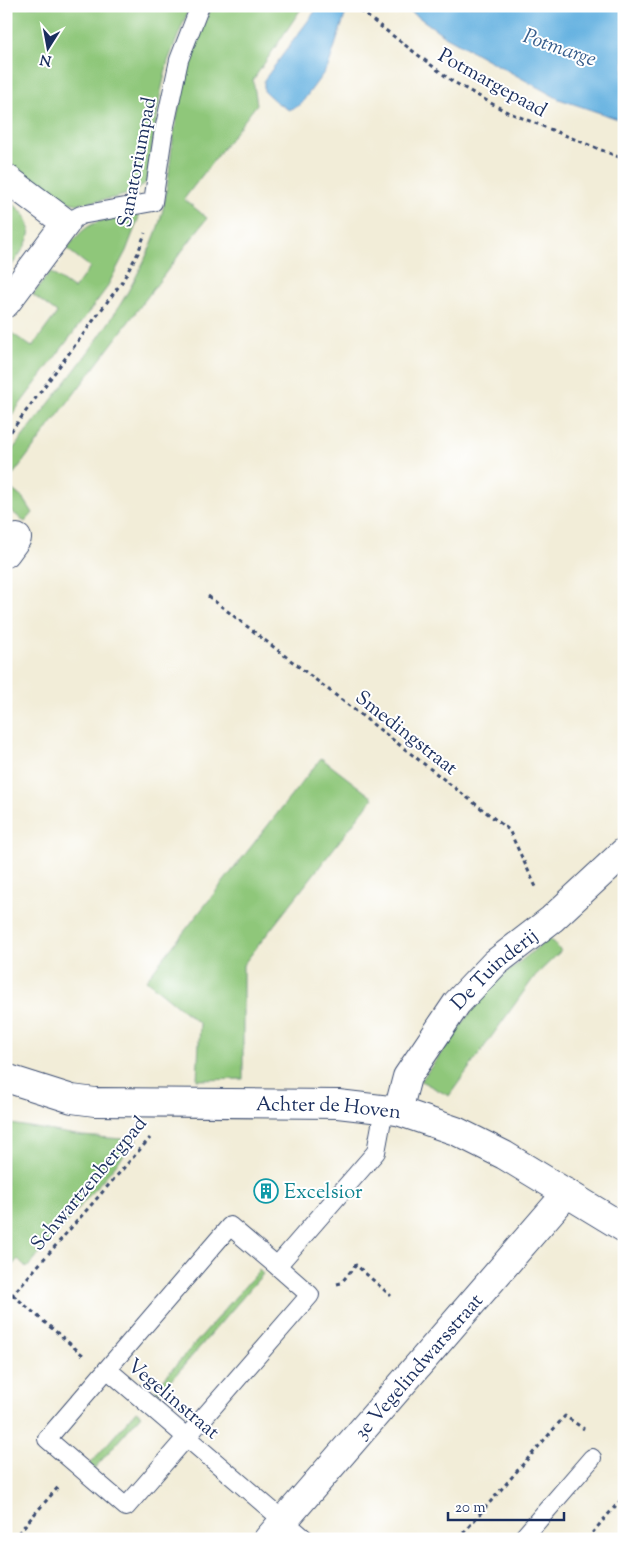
<svg xmlns="http://www.w3.org/2000/svg" width="630" height="1545" font-family="'Sorts Mill Goudy',serif">
<style>
.green{fill:#8fc77a;stroke:#557b6c}
.water{fill:#68b3e1;stroke:#4271a0}
.lines{fill:none;stroke-linecap:round;stroke-linejoin:round}
.service-casing{stroke:#3b4c70;stroke-width:20}
.minor-casing{stroke:#3b4c70;stroke-width:30}
.path{stroke:#3b4c70;stroke-width:3;stroke-dasharray:4 4;stroke-linecap:butt}
.service{stroke:#fff;stroke-width:18}
.minor{stroke:#fff;stroke-width:28}
.labels{text-anchor:middle;stroke-width:4;stroke-linejoin:round;paint-order:stroke}
.street-label{font-size:20px;fill:#1b2f5e;stroke:#fff}
.culture-label{font-size:20px;fill:#0d838f;stroke:#fff;text-anchor:start}
.water-label{font-size:21px;font-style:italic;fill:#365d8c;stroke:#fff}
</style>
<rect width="100%" height="100%" fill="#fff"/>
<filter id="ink" filterUnits="userSpaceOnUse"><feTurbulence type="fractalNoise" baseFrequency=".02" numOctaves="2"/><feDisplacementMap in="SourceGraphic" scale="10" xChannelSelector="R" yChannelSelector="G"/><feConvolveMatrix kernelMatrix="1 2 1 2 8 2 1 2 1" color-interpolation-filters="sRGB"/></filter>
<filter id="wash" filterUnits="userSpaceOnUse"><feTurbulence type="fractalNoise" baseFrequency=".0096" numOctaves="4" result="noise"/><feDisplacementMap in="SourceGraphic" scale="20" xChannelSelector="R" yChannelSelector="G"/><feGaussianBlur stdDeviation="1.12" result="paint"/><feColorMatrix in="noise" values="0 0 0 0 0 0 0 0 0 0 0 0 0 0 0 0 0 1.4 0 .05"/><feComposite in="paint" operator="in"/></filter>
<g filter="url(#wash)">
<rect width="100%" height="100%" fill="#f2edd8"/>
<path class="green" d="M6 6H190L168 61 161 91 147 181C134 199 97 200 77 204L59 200 6 161Z
M212 6H303L253 80 257 104 184 199 207 218 6 484 7 457C61 386 126 315 157 230 168 200 169 165 174 133 182 87 193 49 212 6Z
M6 198C44 226 30 241 6 273Z
M137 215 139 217 126 251 106 289 6 423V381L9 376 6 374V331L7 330 32 347 57 313 33 295 50 272 74 289 90 267 67 249C91 216 100 222 137 215Z
M6 485 24 499 33 513 25 522 6 507Z
M321 758 373 798 243 965V1079L197 1080 200 1024 146 980Z
M549 938 561 951 535 976 449 1096 421 1081 489 987Z
M6 1123 82 1136 137 1140 27 1268 18 1259 6 1272Z
M259 1270 263 1274 160 1393 155 1389Z
M136 1411 141 1415 94 1469 89 1465Z"/>
<path class="water" d="M319 6H348L328 67 300 105 289 110 276 102 264 91V80Z
M403 6H624V121L559 99 445 36Z"/>
</g>
<g filter="url(#ink)">
<g class="lines">
<g class="service-casing">
<path id="service" d="M66 223 81 215 153 202 163 135 179 60 200 6
M277 1266 230 1226 47 1439 126 1507 310 1295 277 1266 376 1152 384 1109
M107 1369 305 1539
M522 1539 592 1458"/>
</g>
<g class="minor-casing">
<g id="minor">
<path d="M6 178 66 223 6 303"/>
<path d="M6 553 17 538"/>
<path id="s1" d="M6 1078 72 1099 95 1102 338 1104 398 1111 456 1131 504 1155 624 1228"/>
<path id="s2" d="M398 1111 407 1077 457 1003 495 963 552 919 624 852"/>
<path id="s3" d="M268 1539 567 1193"/>
</g>
</g>
<path class="path" d="M354 6 452 81 505 111 624 159
M6 438 122 282 138 253 145 233
M208 596 509 830 536 887
M337 1284 341 1283 356 1265 391 1296
M13 1295 83 1355
M6 1302 150 1138
M13 1539 59 1486
M458 1539 565 1416 584 1429
M587 1539 624 1496"/>
<use href="#service" class="service"/>
<use href="#minor" class="minor"/>
</g>
</g>
<defs>
<g id="building-ring" transform="scale(1.25)"><circle r="9.5" fill="#fff" stroke="#0f9aa8" stroke-width="1.5"/><path d="M-4-6H4V6H1V3H-1V6H-4ZM-2.5-4.3h1.7v1.8h-1.7ZM.8-4.3h1.7v1.8H.8ZM-2.5-1h1.7V.8h-1.7ZM.8-1h1.7V.8H.8Z" fill="#0f9aa8"/></g>
</defs>
<g fill-rule="evenodd">
<use href="#building-ring" x="266" y="1191"/>
</g>
<g class="labels">
<g class="street-label">
<text transform="translate(493 82) rotate(29)" y="7">Potmargepaad</text>
<text transform="translate(136 162) rotate(-79)" y="7">Sanatoriumpad</text>
<text transform="translate(407 732) rotate(38)" y="7">Smedingstraat</text>
<text dy="7" stroke="none"><textPath href="#s2" startOffset="175">De Tuinderij</textPath></text>
<text dy="7" stroke="none"><textPath href="#s1" startOffset="326">Achter de Hoven</textPath></text>
<text transform="translate(88 1183) rotate(-50)" y="7">Schwartzenbergpad</text>
<text dy="7" stroke="none"><textPath href="#s3" startOffset="229">3e Vegelindwarsstraat</textPath></text>
<text transform="translate(174 1398) rotate(40)" y="7">Vegelinstraat</text>
</g>
<g class="culture-label">
<text x="284" y="1198">Excelsior</text>
</g>
<g class="water-label">
<text transform="translate(560 47) rotate(19)" y="7">Potmarge</text>
</g>
</g>
<rect width="630" height="1545" fill="none" stroke="#fff" stroke-width="25"/>
<g transform="translate(48 48) rotate(191)" stroke="#ffffff" stroke-width="4" paint-order="stroke">
<path d="M0-4L9 19L0 12L-9 19Z" fill="#1b2f5e"/>
<text y="-8" font-size="14" font-weight="bold" text-anchor="middle" fill="#1b2f5e">N</text>
</g>
<path d="M448 1512v8h116v-8" fill="none" stroke="#1b2f5e" stroke-width="2.5"/>
<text x="455" y="1512" font-size="15" fill="#1b2f5e" stroke="#ffffff" stroke-width="4" paint-order="stroke">20 m</text>
</svg>
